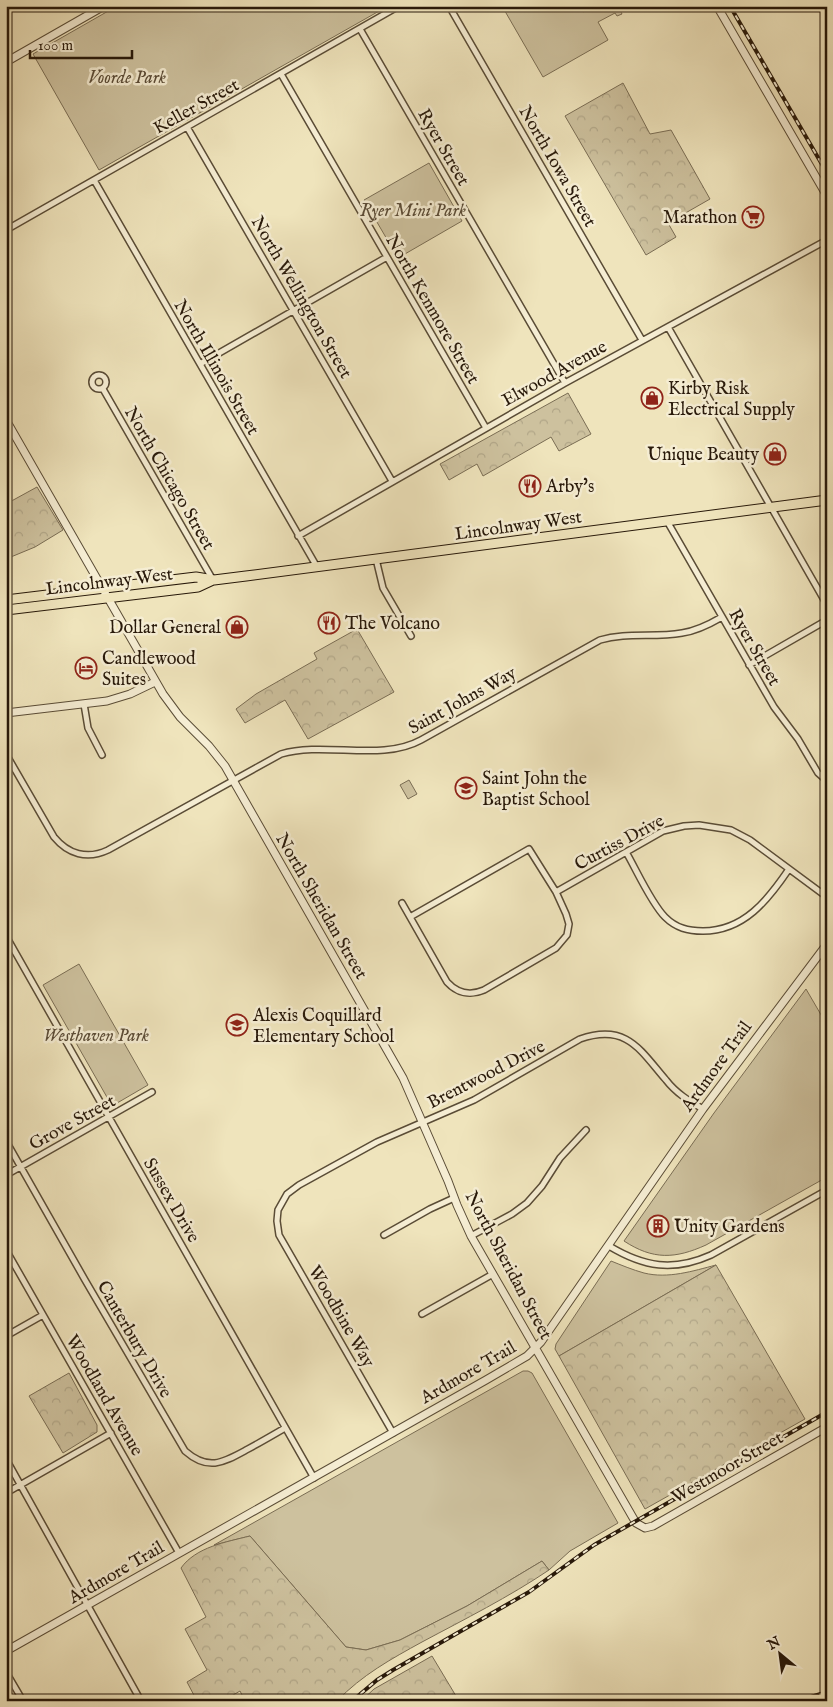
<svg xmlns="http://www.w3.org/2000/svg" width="833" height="1707" font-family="'IM FELL English',serif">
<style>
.green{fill:#cdc19e;stroke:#7a6d54}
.forest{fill:url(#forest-crowns);stroke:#7a6d54}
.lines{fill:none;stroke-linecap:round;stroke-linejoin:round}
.minor-casing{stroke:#5a4c36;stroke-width:8}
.tertiary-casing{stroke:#5a4c36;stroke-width:9}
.primary-casing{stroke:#28190a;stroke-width:11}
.minor{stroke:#f5edd3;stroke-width:5}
.tertiary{stroke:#f5edd3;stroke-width:7}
.primary{stroke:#efe4bc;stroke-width:9}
.rail-casing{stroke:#28190a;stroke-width:4}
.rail{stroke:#f5edd3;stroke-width:2;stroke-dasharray:5.5;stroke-linecap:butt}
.labels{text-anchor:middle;stroke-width:5;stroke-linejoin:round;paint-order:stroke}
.park-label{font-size:18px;font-style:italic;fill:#5a4b36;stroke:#f5edd3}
.street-label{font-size:18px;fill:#28190a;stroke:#f5edd3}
.poi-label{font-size:18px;fill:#28190a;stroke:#f5edd3;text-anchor:start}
</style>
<defs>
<pattern id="forest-crowns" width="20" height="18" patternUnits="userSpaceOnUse" patternTransform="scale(1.25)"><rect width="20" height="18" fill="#cdc19e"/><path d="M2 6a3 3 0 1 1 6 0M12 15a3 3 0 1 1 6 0" fill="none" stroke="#b0a587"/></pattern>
</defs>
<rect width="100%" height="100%" fill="#efe4bc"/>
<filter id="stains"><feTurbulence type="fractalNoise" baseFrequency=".004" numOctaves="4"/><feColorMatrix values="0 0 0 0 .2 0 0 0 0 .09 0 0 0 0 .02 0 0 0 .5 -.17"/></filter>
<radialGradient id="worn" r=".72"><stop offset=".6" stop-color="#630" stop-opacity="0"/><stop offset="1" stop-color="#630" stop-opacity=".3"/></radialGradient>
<path class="green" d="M117 6H388L99 170 33 54Z
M502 6H580L583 12 593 6H618L622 14 617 16 615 13 598 22 608 40 543 77Z
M429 163 462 221 398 258 364 200Z
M409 780 417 794 408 799 400 785Z
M79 964 148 1085 112 1106 43 985Z
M806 989 827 1025V1177L706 1245C675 1259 653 1260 624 1241L714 1113Z
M611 1261C621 1265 633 1270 644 1273 668 1279 693 1271 716 1265L559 1356 555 1349 556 1344Z
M523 1371H528L532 1373 618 1523 570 1551 549 1570 542 1561 467 1606 400 1640 366 1650 346 1647 250 1536 214 1545Z"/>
<path class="forest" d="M623 83 650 134 671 130 710 199 668 223 676 237 646 255 565 116Z
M568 393 591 434 559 451 551 437 483 476 477 464 449 480 440 464Z
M37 487 63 530 35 547 6 559V504Z
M357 629 394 692 308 739 285 700 245 723 236 709 256 694 317 659 314 653Z
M716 1265 805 1419 645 1509 559 1356Z
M69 1373 97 1425V1432L63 1453 29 1396Z
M250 1536 346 1647 366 1650 400 1640 467 1606 542 1561 549 1570C509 1597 465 1619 422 1642 391 1659 362 1675 337 1701H245L240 1691 223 1701H197L187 1682 207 1670 185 1629 206 1617 181 1568C196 1547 226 1542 250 1536Z
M432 1656 459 1701H361L374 1689Z"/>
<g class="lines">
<g class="minor-casing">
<path id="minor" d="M449 6 642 340
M360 29 565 383
M281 74 486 428
M187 127 392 481
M94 180 317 567
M6 230 399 6
M668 327 827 605
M200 364 387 257
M92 382a7 7 0 1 1 14 0a7 7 0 1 1-14 0Z
M103 389 213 580
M667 521 774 707 798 739 818 773 827 781
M298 536 565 383 827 240
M376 559 383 588 411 636
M749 665 827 620
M84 704 88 728 102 755
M6 754 54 837C68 854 87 860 108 850L281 754C325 741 381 762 421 740L600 640C627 632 654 638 682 633 697 631 710 624 722 617
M626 852C636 869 651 903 665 917 676 928 688 931 703 931 744 931 768 900 789 869
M556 892 663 831 684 826 699 825 731 830 750 840 827 897
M402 903 447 982C457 993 470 996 484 990L556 948 567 935 569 924 566 914 556 892 529 849 410 917
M6 936 314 1478
M6 1141 85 1280 185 1451C209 1472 224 1462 248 1449 261 1442 273 1435 285 1428
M6 1175 152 1092
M384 1235 430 1209 454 1198
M471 1236 512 1214 527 1203 542 1186 560 1158 586 1130
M609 1246C644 1267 673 1272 711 1255L827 1190
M6 1250 179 1553
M422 1314 493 1274
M6 1336 43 1315
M393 1433 279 1235 277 1221 278 1210 287 1194 299 1185 377 1142 474 1100 580 1039C627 1023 640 1050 666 1080 676 1093 689 1101 703 1109
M6 1459 141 1701
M6 1493 111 1433
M6 1672 23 1701"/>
</g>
<g class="tertiary-casing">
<path id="tertiary" d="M717 6 827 196
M6 62 104 6
M6 420 163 694 180 717 209 746 225 766 403 1078 448 1181 457 1205 471 1236 636 1523 645 1528 653 1526 827 1427
M6 713 107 701 130 694 155 682
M6 1651 486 1380 527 1356 541 1342 703 1109 827 944"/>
</g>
<g class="primary-casing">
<path id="primary" d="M6 600 196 577 214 580 246 576 827 500
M6 610 198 587 213 580"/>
</g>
<use href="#minor" class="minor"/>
<use href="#tertiary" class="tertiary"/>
<use href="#primary" class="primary"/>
<g class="rail-casing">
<path id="rail" d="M730 6 827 173
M352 1701 377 1680 393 1670 529 1592 594 1545 827 1412
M798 1701 827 1692"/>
</g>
<use href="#rail" class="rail"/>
</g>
<defs>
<g id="supermarket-ring" transform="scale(1.125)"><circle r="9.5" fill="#f5edd3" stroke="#8f2418" stroke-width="1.5"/><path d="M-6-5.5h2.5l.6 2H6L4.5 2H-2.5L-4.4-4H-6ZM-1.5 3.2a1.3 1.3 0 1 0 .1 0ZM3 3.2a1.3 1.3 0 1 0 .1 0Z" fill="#8f2418"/></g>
<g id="shop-ring" transform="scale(1.125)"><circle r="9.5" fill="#f5edd3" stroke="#8f2418" stroke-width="1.5"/><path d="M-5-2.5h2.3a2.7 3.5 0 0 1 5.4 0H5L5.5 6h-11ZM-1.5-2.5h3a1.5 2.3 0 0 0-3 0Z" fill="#8f2418"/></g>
<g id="restaurant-ring" transform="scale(1.125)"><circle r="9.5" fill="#f5edd3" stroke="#8f2418" stroke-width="1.5"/><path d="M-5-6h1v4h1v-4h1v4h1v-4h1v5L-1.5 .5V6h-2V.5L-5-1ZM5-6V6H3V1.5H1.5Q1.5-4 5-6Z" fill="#8f2418"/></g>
<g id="hotel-ring" transform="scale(1.125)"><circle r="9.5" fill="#f5edd3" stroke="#8f2418" stroke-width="1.5"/><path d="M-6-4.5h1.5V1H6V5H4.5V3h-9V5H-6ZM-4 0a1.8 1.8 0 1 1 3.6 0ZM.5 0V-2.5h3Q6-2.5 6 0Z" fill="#8f2418"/></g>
<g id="school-ring" transform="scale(1.125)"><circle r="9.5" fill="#f5edd3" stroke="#8f2418" stroke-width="1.5"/><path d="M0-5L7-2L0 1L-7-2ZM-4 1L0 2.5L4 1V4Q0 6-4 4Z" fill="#8f2418"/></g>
<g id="building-ring" transform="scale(1.125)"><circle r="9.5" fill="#f5edd3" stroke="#8f2418" stroke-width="1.5"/><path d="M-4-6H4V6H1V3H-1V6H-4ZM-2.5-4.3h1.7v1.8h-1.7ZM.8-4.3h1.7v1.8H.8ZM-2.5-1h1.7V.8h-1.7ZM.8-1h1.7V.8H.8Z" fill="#8f2418"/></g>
</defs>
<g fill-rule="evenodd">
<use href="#supermarket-ring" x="753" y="217"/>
<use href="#shop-ring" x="652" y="398"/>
<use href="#shop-ring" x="775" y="454"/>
<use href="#restaurant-ring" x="530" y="486"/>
<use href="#restaurant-ring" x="329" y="623"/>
<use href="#shop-ring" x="237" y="627"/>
<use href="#hotel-ring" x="86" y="668"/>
<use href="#school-ring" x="466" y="788"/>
<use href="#school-ring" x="237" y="1025"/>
<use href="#building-ring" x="658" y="1226"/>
</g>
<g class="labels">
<g class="park-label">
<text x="127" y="83">Voorde Park</text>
<text x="413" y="216">Ryer Mini Park</text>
<text x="96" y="1041">Westhaven Park</text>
</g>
<g class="street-label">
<text transform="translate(196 106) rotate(-29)" y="6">Keller Street</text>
<text transform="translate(444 147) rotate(60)" y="6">Ryer Street</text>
<text transform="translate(558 166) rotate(60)" y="6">North Iowa Street</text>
<text transform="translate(302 297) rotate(60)" y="6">North Wellington Street</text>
<text transform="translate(433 309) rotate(60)" y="6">North Kenmore Street</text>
<text transform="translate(217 367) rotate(60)" y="6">North Illinois Street</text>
<text transform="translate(554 373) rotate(-29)" y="6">Elwood Avenue</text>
<text transform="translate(170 478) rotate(60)" y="6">North Chicago Street</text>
<text transform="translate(518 525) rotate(-8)" y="6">Lincolnway West</text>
<text transform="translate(109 581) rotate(-7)" y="6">Lincolnway West</text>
<text transform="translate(755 647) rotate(60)" y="6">Ryer Street</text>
<text transform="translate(462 700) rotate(-29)" y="6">Saint Johns Way</text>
<text transform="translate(619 842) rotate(-28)" y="6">Curtiss Drive</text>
<text transform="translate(322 906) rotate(60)" y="6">North Sheridan Street</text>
<text transform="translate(716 1066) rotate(-54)" y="6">Ardmore Trail</text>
<text transform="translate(486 1074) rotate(-27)" y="6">Brentwood Drive</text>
<text transform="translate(72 1122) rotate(-29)" y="6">Grove Street</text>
<text transform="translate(172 1200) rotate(60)" y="6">Sussex Drive</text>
<text transform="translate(509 1265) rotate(62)" y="6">North Sheridan Street</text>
<text transform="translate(342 1316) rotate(60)" y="6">Woodbine Way</text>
<text transform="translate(135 1339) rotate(60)" y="6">Canterbury Drive</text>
<text transform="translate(468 1372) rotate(-30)" y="6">Ardmore Trail</text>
<text transform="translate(105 1395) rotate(60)" y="6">Woodland Avenue</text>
<text transform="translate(727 1467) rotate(-30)" y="6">Westmoor Street</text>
<text transform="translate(116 1572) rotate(-30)" y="6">Ardmore Trail</text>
</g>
<g class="poi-label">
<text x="737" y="223" text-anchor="end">Marathon</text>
<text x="668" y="394">Kirby Risk<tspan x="668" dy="21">Electrical Supply</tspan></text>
<text x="759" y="460" text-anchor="end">Unique Beauty</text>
<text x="546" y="492">Arby's</text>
<text x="345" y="629">The Volcano</text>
<text x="221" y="633" text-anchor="end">Dollar General</text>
<text x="102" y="664">Candlewood<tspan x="102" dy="21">Suites</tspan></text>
<text x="482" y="784">Saint John the<tspan x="482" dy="21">Baptist School</tspan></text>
<text x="253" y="1021">Alexis Coquillard<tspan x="253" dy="21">Elementary School</tspan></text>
<text x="674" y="1232">Unity Gardens</text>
</g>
</g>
<rect width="833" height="1707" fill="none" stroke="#efe4bc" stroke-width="25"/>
<rect x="8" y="8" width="818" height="1692" fill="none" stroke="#28190a" stroke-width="2.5"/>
<rect x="12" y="12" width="808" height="1682" fill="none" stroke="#28190a"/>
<g transform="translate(780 1654) rotate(331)" stroke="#f5edd3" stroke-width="4" paint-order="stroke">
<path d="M0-4L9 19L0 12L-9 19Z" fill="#28190a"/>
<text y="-8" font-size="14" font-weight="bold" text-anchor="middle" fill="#28190a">N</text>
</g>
<path d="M30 50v8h102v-8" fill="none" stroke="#28190a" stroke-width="2.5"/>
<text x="38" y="50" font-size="15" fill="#28190a" stroke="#f5edd3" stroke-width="4" paint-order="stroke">100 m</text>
<rect width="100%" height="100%" filter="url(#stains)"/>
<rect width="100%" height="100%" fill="url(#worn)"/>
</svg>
